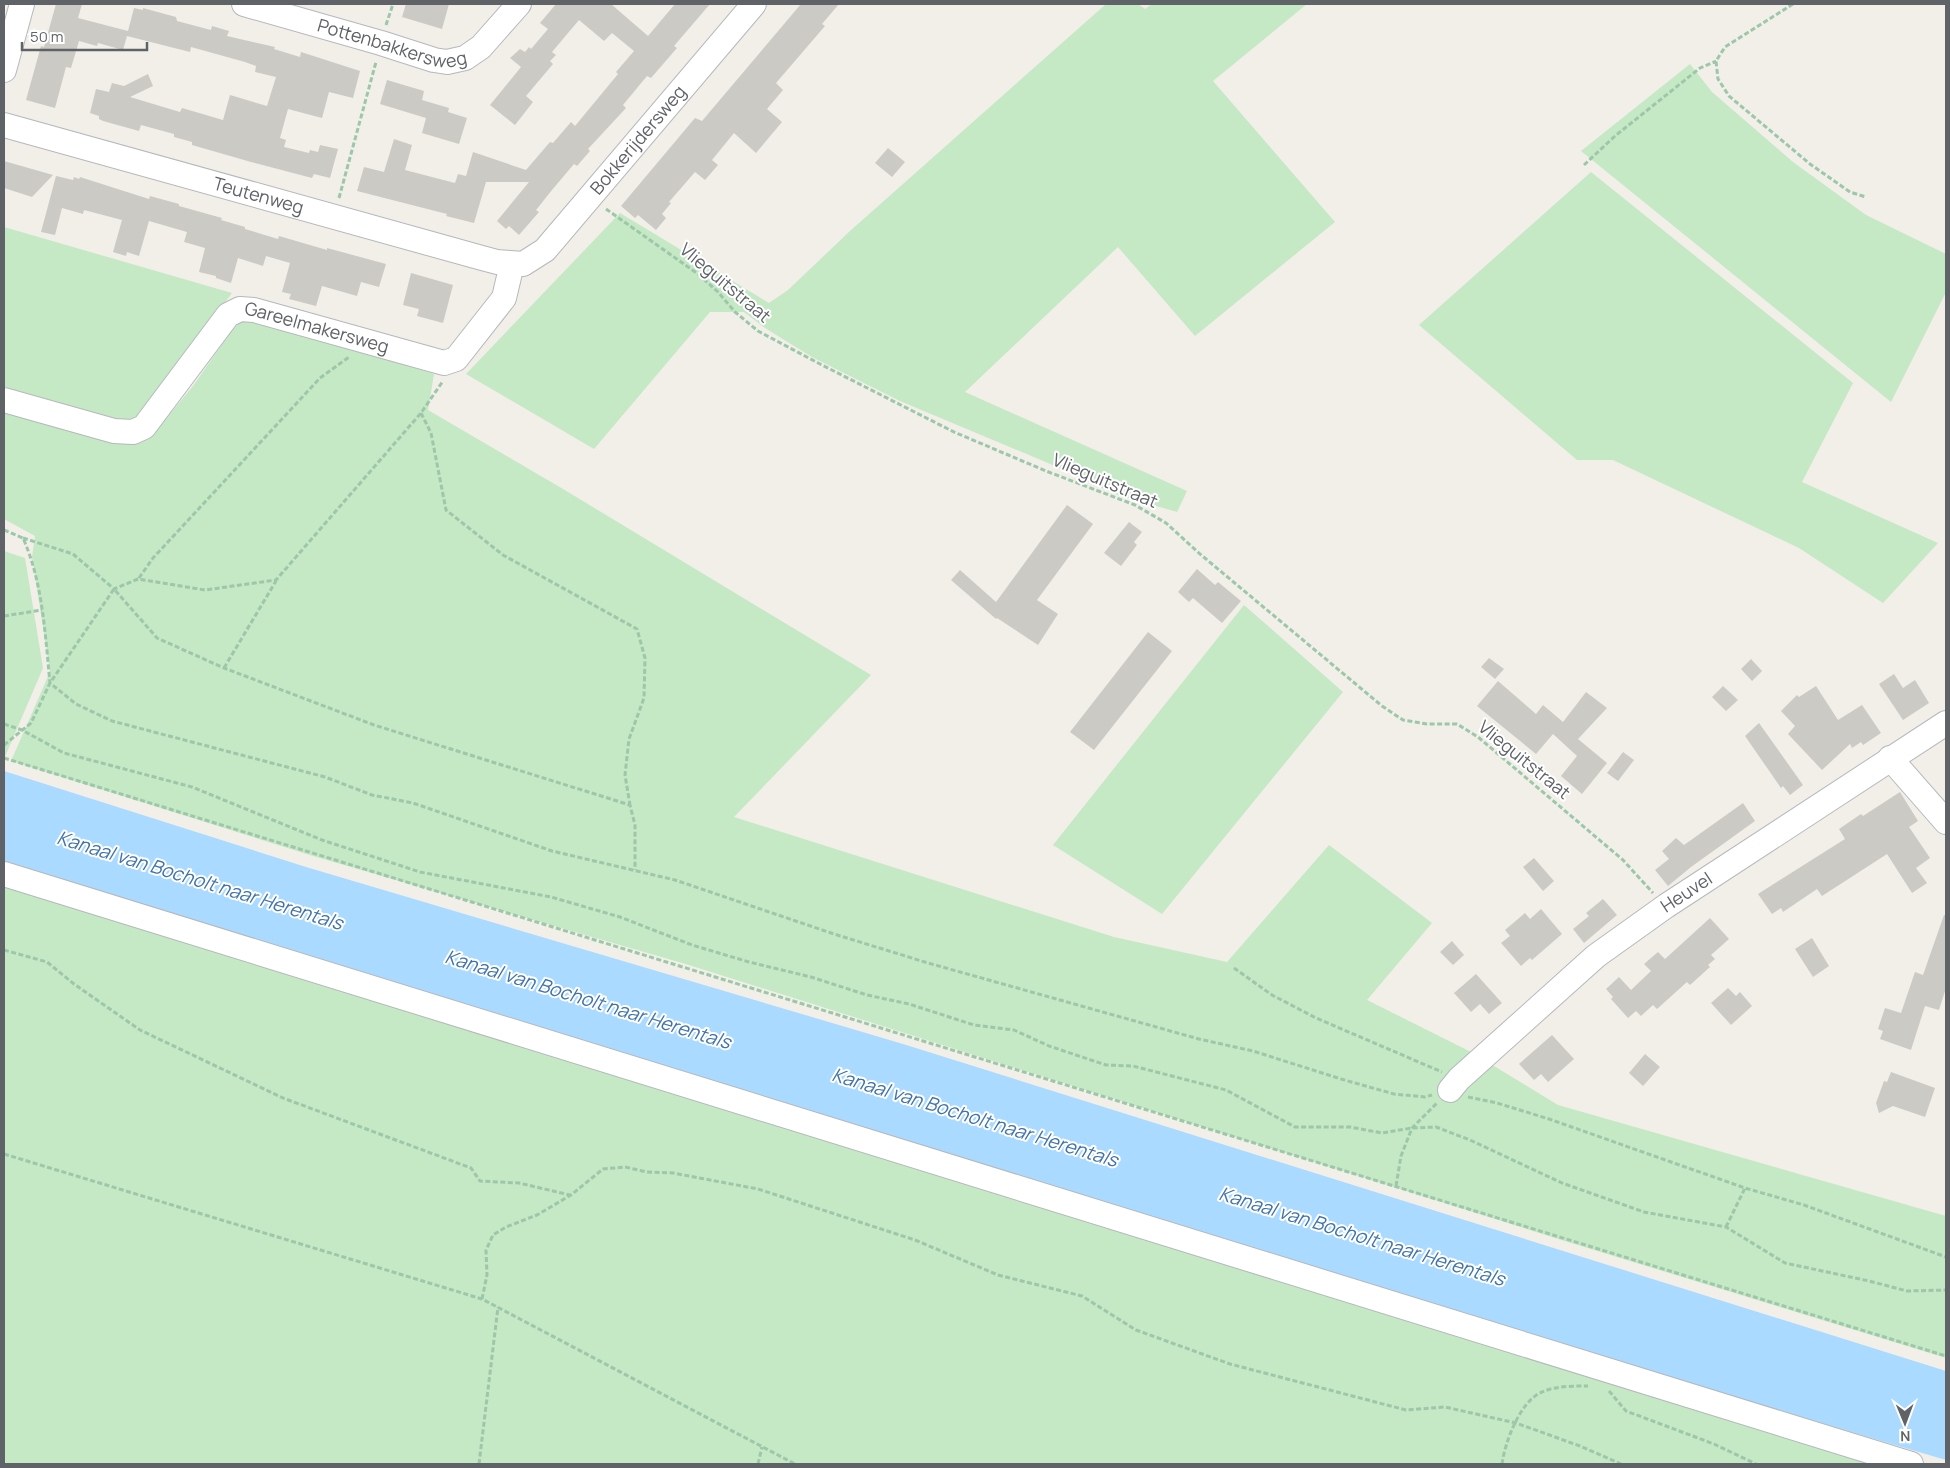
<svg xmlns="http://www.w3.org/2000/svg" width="1950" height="1468" font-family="Manrope,sans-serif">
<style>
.green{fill:#c5e8c5}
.water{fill:#aadaff}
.building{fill:#cccac5}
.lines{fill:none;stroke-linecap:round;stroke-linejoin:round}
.minor-casing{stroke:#b5b8bc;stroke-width:26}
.path{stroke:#9cc7a9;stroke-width:3;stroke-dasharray:5 2.5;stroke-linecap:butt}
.minor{stroke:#fff;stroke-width:24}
.labels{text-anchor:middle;stroke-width:4;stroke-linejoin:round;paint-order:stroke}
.street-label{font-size:18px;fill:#5f6368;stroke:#fff}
.water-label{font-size:19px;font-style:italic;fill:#4174aa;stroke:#fff}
</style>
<rect width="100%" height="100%" fill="#f1efe8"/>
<path class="green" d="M1106 4H1138L1145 9 1152 4H1307L1213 81 1335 222 1195 336 1118 247 965 392 1187 491 1177 512 1115 494 1048 463 900 401 812 357 765 328 744 312H710L594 449 466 374 620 213 769 303 788 290 850 231Z
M1690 64 1712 92 1793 162 1866 215 1946 254V292L1891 402 1581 151Z
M1591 172 1853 383 1802 482 1938 543 1883 603 1799 548 1613 460H1577L1419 325Z
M4 227 232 293 139 416 125 421 4 387Z
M254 318 434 374 428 410 563 489 871 675 734 817 1114 937 1227 962 1329 845 1432 923 1367 1000 1471 1052 1558 1105 1946 1216V1358L1568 1242 689 965 313 856 11 761 50 672 32 557 35 536 4 519V412L123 444 140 442 154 433 193 386 232 330 242 320Z
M4 551 25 558 43 668 4 759Z
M1244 605 1343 692 1162 914 1053 845Z
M4 881 1886 1464H4Z"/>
<path class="water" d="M4 771 306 867 903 1044 1946 1371V1460L1715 1392 4 863Z"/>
<path class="building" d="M56 4H82L78 18 128 31 134 8 143 10V8L176 17 177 21 211 30 212 26 229 31 227 36 275 47 274 49 300 57 301 52 360 71 353 98 329 92 322 118 288 109 280 138 286 140 284 147 309 153 310 150 318 152 320 145 338 149 330 178 314 174 312 178 251 162 192 145V142L174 137V134L141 125 139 131 103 121 99 119V116L90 113 96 89 109 92 112 83 124 86 148 74 153 86 130 97 180 112 182 108 223 120 230 95 267 106 276 77 255 72 256 66 245 62 191 47 190 52 127 36 123 50 98 43 97 46 79 41 71 68 66 67 55 108 26 100 41 46 44 47Z
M406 4H449L442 29 402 17Z
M556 4H611L648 36 675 4H710L674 46 677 48 651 78 647 76 623 105 626 108 588 149 590 151 577 166 574 164 552 190 536 210 539 212 519 235 509 226 506 229 497 221 529 182H486L474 223 446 216 447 214 357 191 364 167 384 172 394 139 412 145 405 170 455 183 458 174 466 176 473 152 526 170 550 142 553 143 571 122 575 126 618 74 616 72 634 51 612 33 604 41 579 20 552 52 556 55 550 61 553 64 526 96 533 102 515 125 490 105 521 67 510 58 520 49 525 52 529 47 531 49 548 29 540 23Z
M801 4H839L822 24 825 26 776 83 783 90 767 109 782 122 756 153 734 133 712 160 718 165 705 180 695 172 669 202 671 203 662 214 666 218 656 230 638 215 635 218 621 206 695 118 702 121Z
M387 80 424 91 422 100 449 108 448 112 467 118 459 144 422 133 426 118 380 104Z
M888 148 905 162 892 177 875 163Z
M4 161 53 175 32 197 4 188Z
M56 176 73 180 74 177 79 179 80 177 149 199 150 196 179 204V206L222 218 221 220 245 227V229L278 239 279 236 327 250V248L386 264 379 287 361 282 357 296 322 286 316 306 289 299 291 294 282 292 290 263 266 256 263 266 238 258 231 283 216 278V276L199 272 205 248 184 242 187 232 149 221 139 256 127 252 126 256 113 252 122 220 84 210 83 214 62 208 55 235 41 232Z
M411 273 453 285 443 323 417 316 419 309 403 305Z
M1067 505 1093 524 1037 600 1058 614 1038 645 997 618 996 619 951 580 960 570 996 602Z
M1129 522 1142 532 1134 542 1137 545 1121 566 1104 553Z
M1197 569 1215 585 1218 582 1241 601 1222 623 1193 598 1189 602 1178 592Z
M1148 632 1172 651 1094 750 1070 732Z
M1489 658 1504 669 1495 679 1481 667Z
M1751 659 1762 671 1752 681 1741 669Z
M1894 674 1903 688 1915 680 1929 703 1903 720 1879 684Z
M1498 681 1536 714 1543 705 1563 722 1586 692 1607 708 1578 739 1607 763 1582 794 1561 776 1577 756 1553 734 1536 754 1477 706Z
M1723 686 1738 700 1726 711 1712 697Z
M1816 686 1838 720 1862 705 1881 733 1863 745 1861 742 1852 748 1850 744 1822 770 1788 734 1795 726 1781 711 1797 695 1799 697Z
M1759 723 1803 785 1790 795 1783 786 1781 788 1745 736Z
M1623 752 1634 760 1618 781 1607 773Z
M1900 792 1918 821 1909 827 1930 858 1916 868 1927 883 1912 893 1887 854 1822 896 1817 889 1783 912 1781 908 1772 914 1758 894 1845 839 1839 829 1861 814 1863 816Z
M1743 803 1755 821 1691 867 1668 886 1655 870 1669 859 1662 851 1676 838 1684 845Z
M1534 858 1554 881 1543 891 1523 867Z
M1603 899 1617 915 1584 943 1573 929 1589 916 1586 913Z
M1541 909 1562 934 1532 960 1530 958 1521 966 1501 943 1510 936 1505 930 1525 913 1530 919Z
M1944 915H1946V988L1939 1010 1925 1006 1911 1050 1880 1039 1883 1031 1878 1029 1885 1008 1901 1013 1915 972 1923 975Z
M1710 918 1729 939 1711 955 1715 959 1708 965 1710 967 1690 985 1687 982 1657 1009 1653 1005 1641 1016 1636 1011 1628 1018 1611 999 1613 997 1606 989 1619 977 1631 990 1651 971 1644 964 1658 952 1665 959Z
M1812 938 1829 966 1813 977 1795 949Z
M1452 941 1464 955 1453 965 1440 952Z
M1476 974 1502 1003 1489 1014 1480 1004 1471 1012 1454 993Z
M1728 988 1736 996 1740 992 1752 1006 1731 1025 1711 1003Z
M1552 1035 1574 1059 1548 1082 1541 1074 1534 1080 1519 1064Z
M1645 1054 1660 1067 1643 1086 1629 1073Z
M1891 1072 1935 1088 1925 1117 1893 1106 1879 1113 1876 1103 1884 1081 1887 1082Z"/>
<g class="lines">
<g class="minor-casing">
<g id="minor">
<path id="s1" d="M244 4 381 43 434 60 447 62 465 58 481 47 519 4"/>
<path d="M4 70 22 4"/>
<path id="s2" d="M4 125 482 258 497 262 523 264 545 250 754 4"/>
<path id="s3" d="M4 400 114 431 133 432 144 427 228 315 240 309 254 310 444 363 456 359 504 298 512 264"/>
<path d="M1890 758 1946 822"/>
<path d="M4 874 1911 1464"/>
<path id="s4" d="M1450 1090 1459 1079 1596 956 1666 906 1946 723"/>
</g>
</g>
<path class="path" d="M1793 4 1725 47 1716 61 1718 79 1729 96 1810 164 1850 192 1866 197
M386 25 393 4
M1584 165 1615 136 1700 68 1716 61
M339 198 376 62
M606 209 698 274 718 292 735 312 758 331 820 364 954 432 1046 471 1135 505 1166 523 1200 554 1382 706 1403 720 1427 724H1457L1478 737 1623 860 1653 893
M421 413 431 433 446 510 503 555 637 629 645 658 644 698 629 739 625 775 630 805
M4 530 23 538C43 583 45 634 50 683L76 704 112 721 325 777 372 795 413 803 552 851 675 880 834 934 928 963 1199 1039 1253 1051 1341 1079 1394 1094 1425 1097 1432 1095
M23 538 73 554 114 589 138 579 205 590 276 580 421 413 443 381
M139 578 153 558 320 378 349 357
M4 616 42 610
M224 668 276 581
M4 724 22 730 64 753 192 787 322 840 420 872 551 897 620 917 692 945 749 962 811 977 867 995 909 1004 974 1025 1014 1030 1049 1046 1106 1065 1133 1066 1226 1090 1295 1127H1350L1382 1133 1412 1128 1436 1127 1470 1140 1562 1183 1644 1212 1726 1227 1785 1263 1869 1281 1907 1291 1946 1290
M4 745 31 723 50 683 114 589 157 638 224 668 374 725 630 805 635 825V870
M4 758 1946 1356
M4 950 47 962 74 984 140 1030 283 1098 471 1168 480 1181 519 1183 570 1195
M1234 968 1272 995 1316 1018 1442 1072
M1468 1097 1497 1103 1549 1119 1745 1188 1804 1205 1946 1257
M4 1154 482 1299 795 1464
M1396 1186 1401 1156 1412 1128 1437 1103
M1726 1227 1745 1188
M482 1299 487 1275 486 1250 493 1235 506 1227 537 1215 571 1195 603 1169 625 1167 647 1172 673 1173 758 1189 915 1240 998 1275 1082 1296 1136 1330 1230 1364 1406 1410 1445 1407 1516 1423 1580 1446 1621 1464
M1609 1391 1626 1411 1714 1444 1756 1464
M479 1464 498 1307
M758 1464 762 1447
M1502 1464C1505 1442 1520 1401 1542 1392 1555 1386 1573 1386 1588 1386"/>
<use href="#minor" class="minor"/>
</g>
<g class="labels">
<g class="street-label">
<text dy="6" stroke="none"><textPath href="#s1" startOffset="154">Pottenbakkersweg</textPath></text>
<text dy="6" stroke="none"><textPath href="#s2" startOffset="708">Bokkerijdersweg</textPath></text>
<text dy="6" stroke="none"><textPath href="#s2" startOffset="264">Teutenweg</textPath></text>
<text transform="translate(725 283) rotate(40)" y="6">Vlieguitstraat</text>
<text dy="6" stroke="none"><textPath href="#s3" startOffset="378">Gareelmakersweg</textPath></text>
<text transform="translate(1105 481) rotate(23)" y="6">Vlieguitstraat</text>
<text transform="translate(1524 760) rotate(39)" y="6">Vlieguitstraat</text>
<text dy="6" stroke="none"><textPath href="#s4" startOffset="309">Heuvel</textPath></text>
</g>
<g class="water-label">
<text transform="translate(200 880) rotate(17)" y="7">Kanaal van Bocholt naar Herentals</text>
<text transform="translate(588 999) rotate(17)" y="7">Kanaal van Bocholt naar Herentals</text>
<text transform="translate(975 1117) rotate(17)" y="7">Kanaal van Bocholt naar Herentals</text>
<text transform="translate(1362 1236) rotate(17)" y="7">Kanaal van Bocholt naar Herentals</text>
</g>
</g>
<rect width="1950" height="1468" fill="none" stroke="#5f6368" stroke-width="10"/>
<g transform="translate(1905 1423) rotate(179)" stroke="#ffffff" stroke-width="4" paint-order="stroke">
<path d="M0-4L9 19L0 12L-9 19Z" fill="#5f6368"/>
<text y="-8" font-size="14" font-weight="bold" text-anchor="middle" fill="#5f6368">N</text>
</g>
<path d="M22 42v8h125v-8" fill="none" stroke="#5f6368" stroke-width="2.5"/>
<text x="30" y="42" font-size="15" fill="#5f6368" stroke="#ffffff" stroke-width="4" paint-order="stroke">50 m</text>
</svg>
